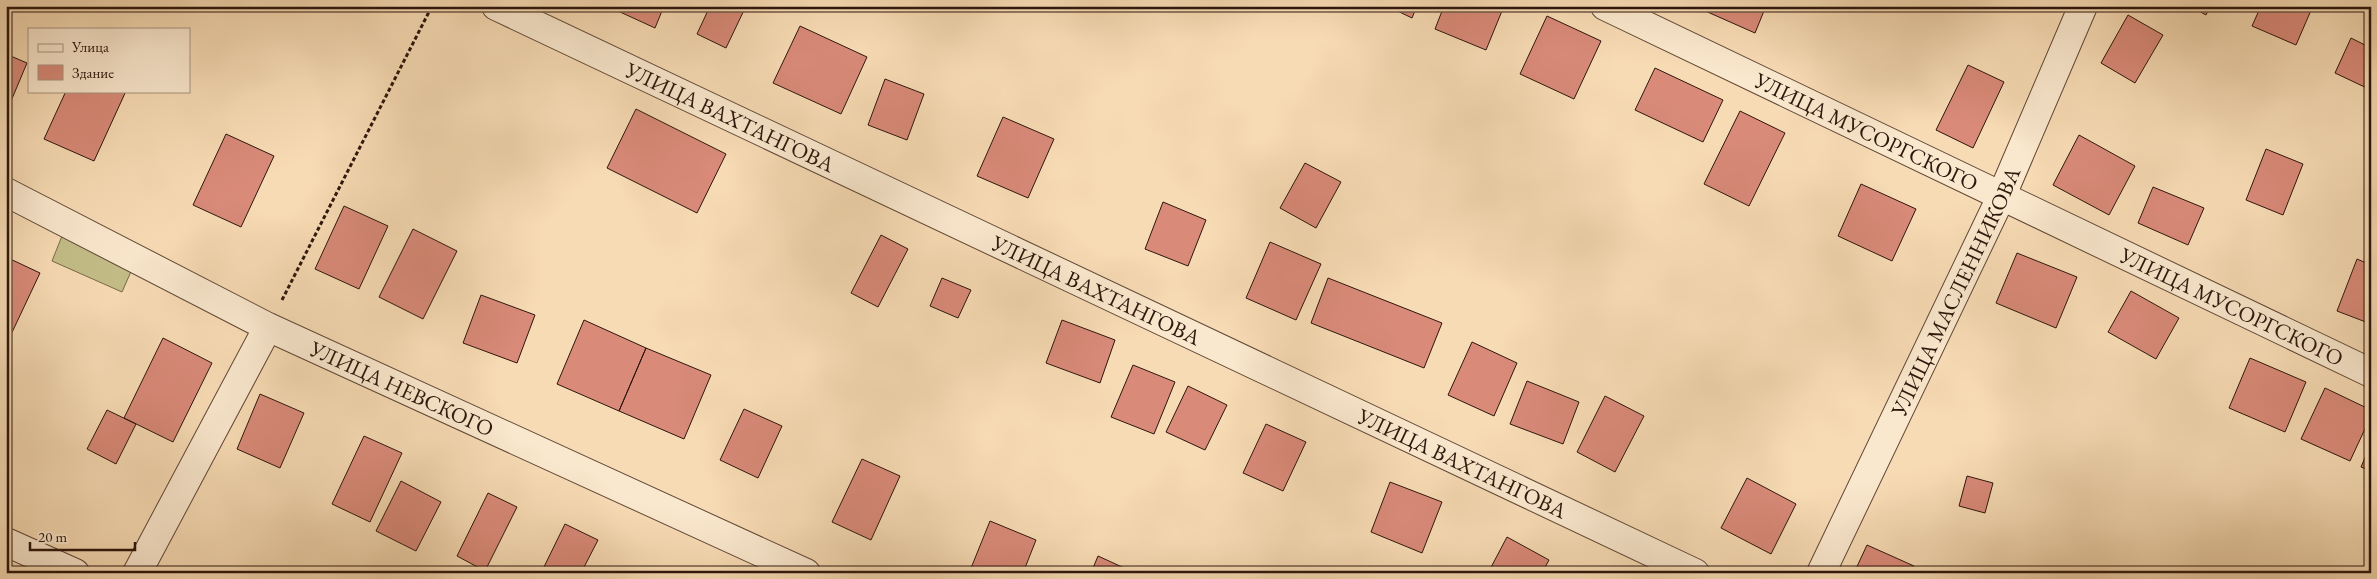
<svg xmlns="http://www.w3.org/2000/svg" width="2377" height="579" font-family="'EB Garamond',serif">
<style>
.green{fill:#c4be88;stroke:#786a4a}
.building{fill:#d98a79;stroke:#2d160c}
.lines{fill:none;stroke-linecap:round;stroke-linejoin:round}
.minor-casing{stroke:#604736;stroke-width:30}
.path{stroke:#2d160c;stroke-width:3;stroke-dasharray:4 2.5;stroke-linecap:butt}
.minor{stroke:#fae8ce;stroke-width:28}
.labels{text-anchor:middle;stroke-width:4.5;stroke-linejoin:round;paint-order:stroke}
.street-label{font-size:22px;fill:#2d160c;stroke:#fae8ce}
</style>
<rect width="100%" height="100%" fill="#f7dbb4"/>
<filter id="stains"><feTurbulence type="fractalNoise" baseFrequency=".004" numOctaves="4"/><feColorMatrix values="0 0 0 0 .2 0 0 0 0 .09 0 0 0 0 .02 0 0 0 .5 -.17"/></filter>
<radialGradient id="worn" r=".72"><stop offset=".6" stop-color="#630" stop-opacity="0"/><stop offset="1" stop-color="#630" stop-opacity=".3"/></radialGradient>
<path class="green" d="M62 236 133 267 122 292 52 261Z"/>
<path class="building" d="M607 6H664L655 28Z
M710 6H746L726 48 697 34Z
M1387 6H1417L1412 18Z
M1444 6H1504L1486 50 1435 29Z
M1705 6H1766L1755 33 1703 10Z
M2190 6H2210L2206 15Z
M2261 6 2312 8 2296 45 2252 26Z
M2128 15 2163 35 2135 83 2101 63Z
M1547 16 1601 41 1574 99 1520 74Z
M800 26 867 57 841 114 773 83Z
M2351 38 2371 48V90L2335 73Z
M6 54 27 63 6 113Z
M1968 65 2004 82 1973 148 1936 130Z
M1655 68 1723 100 1703 142 1635 110Z
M885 79 924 94 907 140 868 125Z
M66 91H126L94 161 44 139Z
M636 109 726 154 697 213 607 168Z
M1740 111 1785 133 1749 206 1704 184Z
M1003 117 1054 139 1028 198 977 176Z
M226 134 274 156 241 227 193 205Z
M2079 135 2135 166 2109 215 2053 185Z
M2266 149 2303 164 2283 215 2246 200Z
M1305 163 1341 182 1316 228 1280 208Z
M1861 184 1916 209 1892 261 1838 236Z
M2153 187 2204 208 2188 245 2138 223Z
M1163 202 1206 220 1188 266 1145 249Z
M344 206 388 226 359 289 315 269Z
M413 229 457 251 423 319 379 297Z
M881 235 908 249 878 307 851 293Z
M1270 242 1321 264 1296 320 1246 298Z
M2017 253 2077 277 2056 328 1996 303Z
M6 257 40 273 7 343 6 342Z
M2357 259 2371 265V324L2337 311Z
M942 278 971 290 958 318 930 306Z
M1328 278 1442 323 1424 368 1311 323Z
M2131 291 2179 318 2156 359 2108 332Z
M481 295 535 315 517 363 463 343Z
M584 320 646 348 619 411 557 384Z
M1062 320 1115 340 1100 383 1046 363Z
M163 338 212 363 173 442 124 418Z
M1472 342 1517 363 1494 416 1448 395Z
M646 348 711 375 684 439 619 411Z
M2250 358 2306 382 2285 432 2229 408Z
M1133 365 1175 382 1154 434 1111 417Z
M1527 381 1579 402 1563 444 1510 424Z
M1188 386 1227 405 1205 450 1166 432Z
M2325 388 2371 410V416L2350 461 2301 439Z
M260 394 304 413 280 468 237 449Z
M1605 396 1644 416 1615 472 1577 452Z
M744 409 782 426 758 478 720 460Z
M107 410 136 424 116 464 87 449Z
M1266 424 1306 442 1283 491 1243 473Z
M364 436 402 453 370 522 332 504Z
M2371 444V471L2361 467Z
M862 459 900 476 871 540 832 522Z
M1967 476 1993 483 1985 513 1959 506Z
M1747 478 1796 504 1771 554 1721 528Z
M401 481 441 502 416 551 376 531Z
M1390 482 1442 502 1422 553 1371 532Z
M488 493 517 507 485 571 457 556Z
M990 521 1036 540 1023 573H969Z
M565 524 598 540 581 573H541Z
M1507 537 1549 560 1542 573H1488Z
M1867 545 1914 566 1911 573H1854Z
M1098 556 1133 572V573H1091Z"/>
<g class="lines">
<g class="minor-casing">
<g id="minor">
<path id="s1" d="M496 6 1695 573"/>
<path id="s2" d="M1605 6 2371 373"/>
<path id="s3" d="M6 192 268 327 806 573"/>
<path d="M6 542 75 573"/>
<path d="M137 573 268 327"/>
<path id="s4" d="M1821 573 2002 195 2083 6"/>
</g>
</g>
<path class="path" d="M282 300 432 6"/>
<use href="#minor" class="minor"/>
</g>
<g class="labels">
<g class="street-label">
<text dy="8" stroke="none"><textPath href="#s1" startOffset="259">УЛИЦА ВАХТАНГОВА</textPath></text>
<text dy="8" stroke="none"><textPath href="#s2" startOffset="290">УЛИЦА МУСОРГСКОГО</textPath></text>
<text dy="8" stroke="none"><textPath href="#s1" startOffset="664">УЛИЦА ВАХТАНГОВА</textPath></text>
<text dy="8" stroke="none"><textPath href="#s4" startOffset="312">УЛИЦА МАСЛЕННИКОВА</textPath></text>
<text dy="8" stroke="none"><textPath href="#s2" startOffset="695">УЛИЦА МУСОРГСКОГО</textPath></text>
<text dy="8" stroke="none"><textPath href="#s3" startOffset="442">УЛИЦА НЕВСКОГО</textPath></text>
<text dy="8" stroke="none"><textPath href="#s1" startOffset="1069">УЛИЦА ВАХТАНГОВА</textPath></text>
</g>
</g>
<rect width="2377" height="579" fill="none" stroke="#f7dbb4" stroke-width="25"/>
<rect x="8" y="8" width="2362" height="564" fill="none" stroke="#2d160c" stroke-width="2.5"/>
<rect x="12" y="12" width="2352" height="554" fill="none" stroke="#2d160c"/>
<rect x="28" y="28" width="162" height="65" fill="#fae8ce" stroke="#a89480"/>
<rect x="38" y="44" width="25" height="8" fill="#fae8ce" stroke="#a89480"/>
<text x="72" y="52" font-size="15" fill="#2d160c">Улица</text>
<rect x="38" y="65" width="25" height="15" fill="#d98a79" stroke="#a89480"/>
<text x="72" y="78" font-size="15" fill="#2d160c">Здание</text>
<path d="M30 542v8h105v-8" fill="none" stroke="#2d160c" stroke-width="2.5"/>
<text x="38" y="542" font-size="15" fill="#2d160c" stroke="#fae8ce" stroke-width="4" paint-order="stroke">20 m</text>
<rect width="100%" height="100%" filter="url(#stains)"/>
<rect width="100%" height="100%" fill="url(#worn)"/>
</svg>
